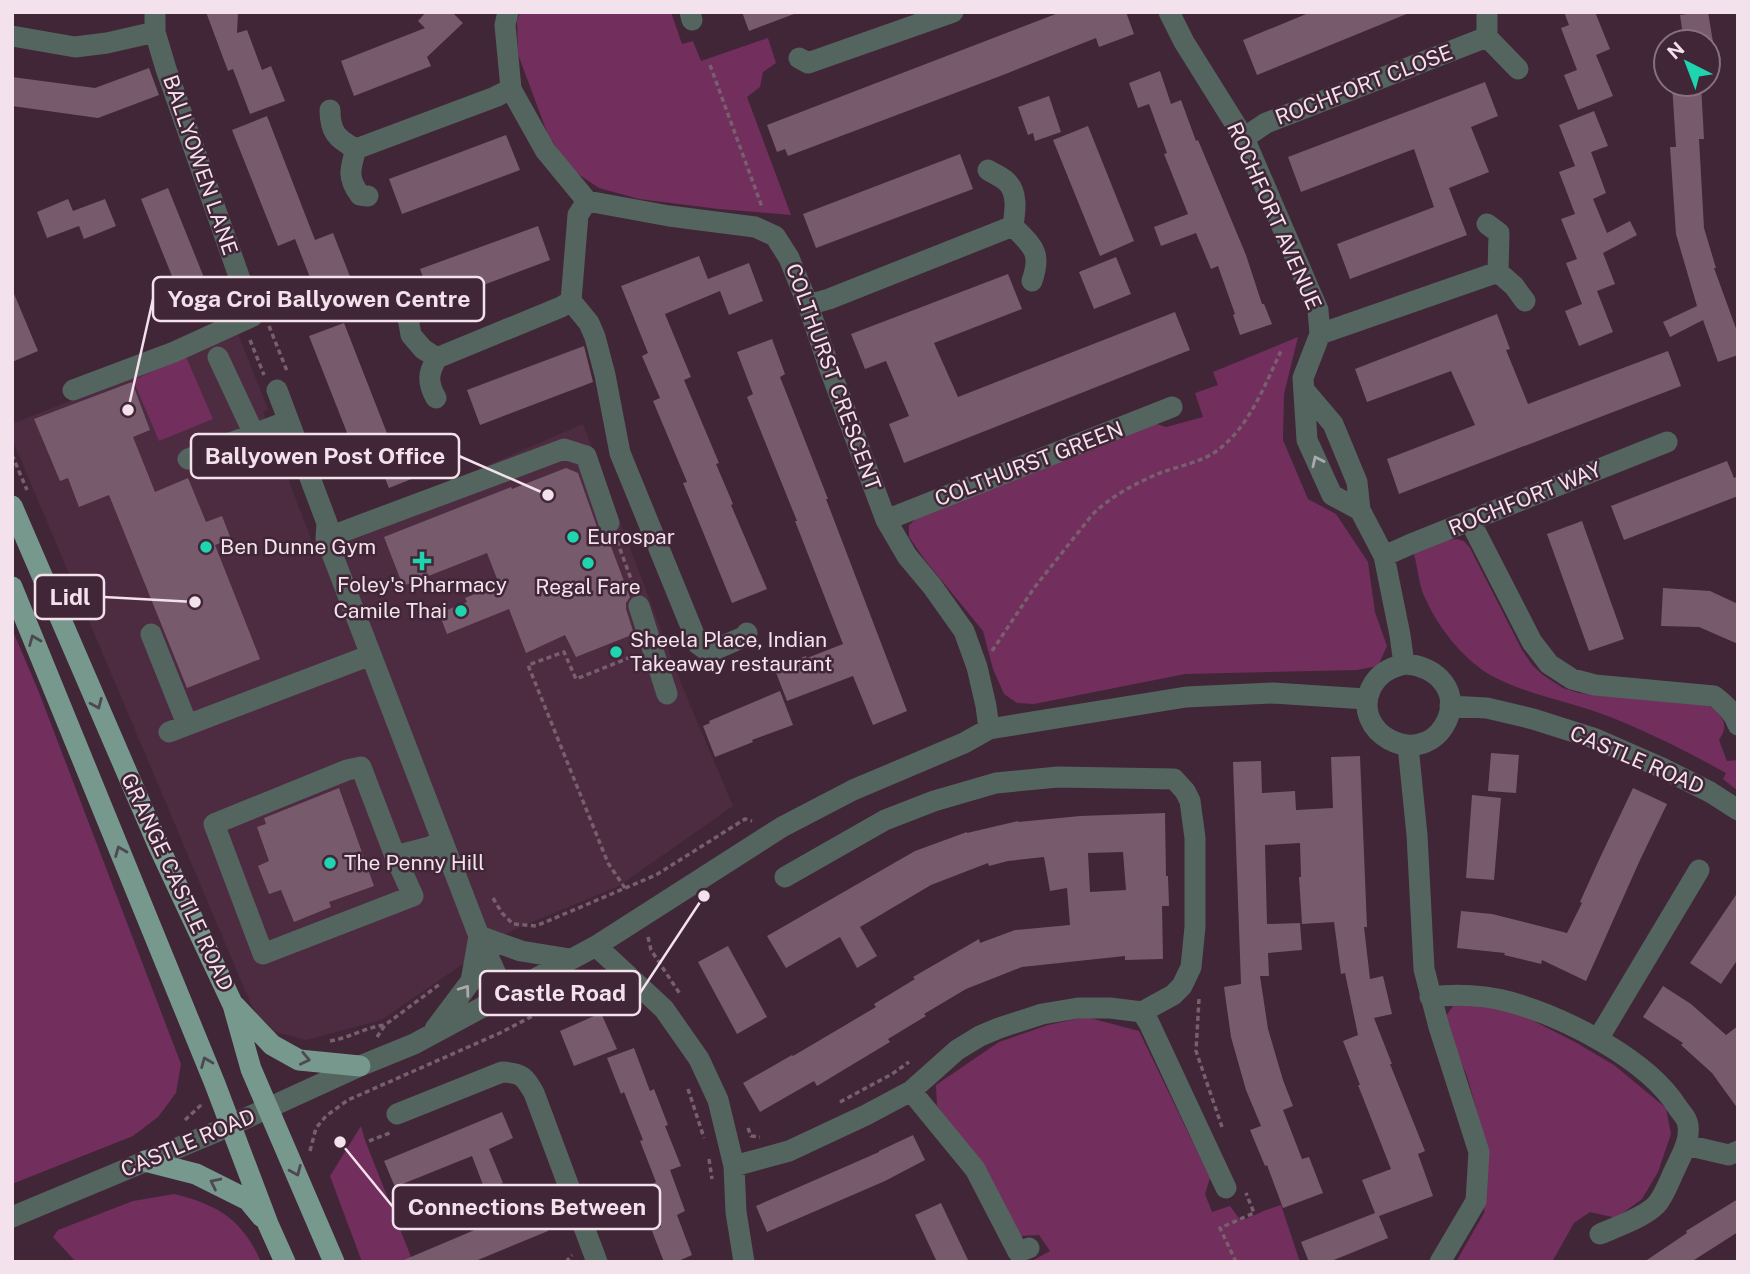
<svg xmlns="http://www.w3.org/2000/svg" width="1750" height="1274" font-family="'Public Sans',sans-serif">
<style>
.built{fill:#4d2c42}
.green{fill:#722e5d}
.building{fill:#785a6d;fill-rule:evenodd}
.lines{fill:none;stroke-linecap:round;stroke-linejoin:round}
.path{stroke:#775f6e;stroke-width:3.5;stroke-dasharray:5 3.5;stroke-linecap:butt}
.minor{stroke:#54645f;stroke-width:21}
.major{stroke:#76988d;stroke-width:21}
.oneway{stroke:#aba9ac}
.oneway2{stroke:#504851}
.poi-dot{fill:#1ed5b0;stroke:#402637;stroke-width:2.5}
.labels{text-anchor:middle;stroke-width:5;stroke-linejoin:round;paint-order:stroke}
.street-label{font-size:21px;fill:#f3e1eb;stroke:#402637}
.poi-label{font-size:21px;fill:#f3e1eb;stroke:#402637;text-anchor:start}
.leader{fill:none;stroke:#f3e1eb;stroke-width:2.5}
.callout-dot{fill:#f3e1eb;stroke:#402637;stroke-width:2.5}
.callout{fill:#402637;stroke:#f3e1eb;stroke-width:2.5}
.callout-label{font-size:23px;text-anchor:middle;font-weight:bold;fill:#f3e1eb}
</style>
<rect width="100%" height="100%" fill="#402637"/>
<path class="built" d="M238 334 268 409 263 412 271 435 312 541 583 424 683 688 733 806 619 886 513 930 381 1020 306 1040 275 1032 253 1009 12 439V424Z"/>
<path class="green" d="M520 12H671L682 44 693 41 701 61 768 38 776 63 763 72 760 87 747 97 791 215 719 209 639 199 599 188 572 170 548 135 518 54 517 21Z
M1298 337 1284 394 1283 440 1308 499 1336 514 1368 562 1375 612 1387 646 1378 666 1357 670 1185 674 1034 704 1017 703 1004 694 993 669 983 631 925 560 909 537V525L919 516 1154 423 1166 427 1203 417 1195 393 1218 385 1213 372Z
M186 357 213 419 159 441 133 380Z
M1457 539 1464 541 1470 548 1522 650 1533 666 1543 675 1563 688 1579 693 1705 704C1721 713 1731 723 1719 740L1727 761 1738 760V791L1723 779 1726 773C1686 751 1645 730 1602 714 1567 701 1529 695 1496 678 1468 665 1438 628 1426 600 1419 587 1418 569 1414 554L1447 540Z
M12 629 38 690 181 1064 176 1093 158 1117 133 1136 12 1184Z
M1456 1002 1516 1012 1575 1042 1614 1065 1666 1108 1671 1134 1658 1172 1642 1199 1616 1218 1590 1212 1574 1223 1552 1262H1456L1484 1213 1489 1155 1467 1076 1443 1020Z
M1086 1017 1139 1031 1210 1178 1205 1194 1212 1212 1230 1206 1241 1221 1266 1210 1281 1205 1300 1262H1030L1050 1251 1039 1235 1020 1236 992 1180 937 1106 936 1085 999 1042 1048 1025Z
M361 1126 365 1140 413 1262H362L330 1176Z
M174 1194C217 1204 243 1220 261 1262H76L53 1237 58 1230 133 1201Z"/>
<path class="building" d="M206 12H238L237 33 247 30 262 70 271 66 285 101 250 114 233 69 228 71Z
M426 12H452L463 23 427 57 431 66 354 96 341 61 425 28 418 21Z
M742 12H794V14L749 31Z
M1061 12H1126L1134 34 1099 47 1096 38 1003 75 788 156 785 149 777 152 767 125Z
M1311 12H1409V13L1257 75 1243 40Z
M1564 12H1595L1610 49 1596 55 1613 96 1578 110 1564 75 1577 70 1561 28 1569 25Z
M1702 12H1708L1713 42H1684L1680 15Z
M149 68 159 95 98 118 12 106V77L95 88Z
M1160 71 1171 104 1181 100 1196 141 1198 140 1246 255 1262 304H1264L1272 324 1240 335 1233 315 1235 314 1218 266 1211 269 1196 233 1161 246 1154 227 1188 214 1164 154 1167 153 1149 104 1138 108 1129 83Z
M1485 82 1498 116 1471 127 1489 172 1449 188 1467 235 1350 279 1337 244 1434 207 1414 149 1301 192 1288 157Z
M1672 84H1701L1704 139H1699L1704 228 1716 268H1714L1738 334V355L1718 362 1703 320 1670 337 1663 322 1697 306 1676 234 1670 147H1676Z
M1049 96 1061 132 1035 141 1033 133 1028 135 1018 107Z
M1594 111 1608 146 1591 152 1606 193 1593 199 1607 233 1630 221 1637 235 1603 253 1615 284 1597 291 1613 332 1579 346 1565 311 1582 304 1566 263 1577 259 1561 219 1575 214 1559 172 1575 166 1559 125Z
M267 116 315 240 333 233 362 307 327 321 295 239 278 246 232 130Z
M1088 126 1134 241 1100 256 1053 140Z
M506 135 520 170 402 214 389 179Z
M960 154 973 189 816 248 803 214Z
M168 188 215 305 188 316 141 199Z
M68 199 73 211 105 199 116 226 84 239 79 226 47 238 37 212Z
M538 226 550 260 433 304 420 269Z
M699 256 708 279 749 263 763 301 729 315 720 291 665 314 691 377 684 380 719 463 716 464 733 504 731 505 767 589 732 603 683 483 687 482 653 401 660 398 642 356 648 353 621 286Z
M1116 257 1131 294 1094 309 1079 272Z
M1008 274 1022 309 934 343 958 397 1175 312 1190 350 904 463 889 424 909 416 886 361 865 369 851 334Z
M12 289 38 351 12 362Z
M1497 314 1510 349 1506 350 1528 404 1668 351 1681 386 1399 494 1387 459 1475 425 1451 371 1367 402 1355 369Z
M344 323 392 446 410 439 424 474 389 488 372 446 355 453 309 336Z
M772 339 785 374 780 377 828 499H826L907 711 873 725 853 676 787 701 775 670 782 667 781 665 806 656 807 658 843 644 795 521H797L747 397 753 394 737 352Z
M584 346 593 382 480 425 467 390Z
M132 382 150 430 133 437 155 492 188 478 206 522 222 516 231 539 215 545 260 659 187 688 109 495 79 507 68 478 60 481 34 419Z
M1727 461 1734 478 1738 476V496L1624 540 1611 506Z
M566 468 578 473 597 527 601 533 607 536 630 597 626 603V609L634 634 576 657 565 635 526 653 509 609 447 634 439 613 467 602 465 598 499 584 487 553 403 586 384 537 511 487 512 489Z
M1582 521 1624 639 1589 651 1547 534Z
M1663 588 1710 591 1738 604V644L1699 627 1661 626Z
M780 691 793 725 752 740 753 742 715 757 703 726 710 723 709 721Z
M1491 753 1519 755 1516 793 1488 791Z
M1360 756 1367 927H1364L1370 979 1383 976 1392 1014 1374 1018 1392 1064H1390L1425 1151 1418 1154 1433 1196 1379 1216 1388 1238 1329 1262H1309L1301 1242 1375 1213 1362 1180 1391 1169 1358 1085H1360L1343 1041 1358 1035 1345 973 1341 974 1334 922 1302 924 1299 877H1301L1300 843 1265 845 1267 924 1300 923 1302 950 1268 953 1269 976H1260L1268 1029 1283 1080 1293 1106 1283 1110 1302 1159 1309 1157 1323 1193 1283 1208 1267 1165 1265 1166 1250 1130 1261 1126 1246 1090 1231 1037 1224 987 1241 984 1233 762 1261 761 1262 793 1295 791 1296 810 1333 808 1331 757Z
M339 788 374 886 329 902 331 907 294 922 281 890 269 894 258 866 269 861 257 827 266 824 264 818Z
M1633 788 1667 804 1640 860 1586 981 1542 960 1541 964 1504 955 1505 953 1457 948 1461 911 1492 914 1567 933 1582 903 1580 902 1598 862Z
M1472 795 1501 798 1494 880 1466 878Z
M1165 813 1166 876H1168L1169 906H1162L1163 959 1125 960V956L1022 967 966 989 924 1014 926 1016 888 1039 890 1042 850 1066 817 1086 814 1081 760 1112 743 1083 792 1055 793 1056 876 1007 874 1004 915 979 913 977 979 939 980 943 1015 930 1070 925 1067 888 1050 891 1044 857 1008 861 989 866 988 863 962 873 931 885 860 927 877 956 857 968 840 937 786 968 767 936 915 851 967 832V833L1018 821V822L1080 816ZM1123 852 1126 890 1090 892 1088 853Z
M1738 892V959L1721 984 1690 963Z
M728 946 767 1017 737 1034 698 962Z
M1663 986 1691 1004 1726 1035 1738 1026V1109L1712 1073 1681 1045 1683 1043 1643 1017Z
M601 1013 617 1049 574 1066 560 1031Z
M634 1048 650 1091 654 1089 668 1125 665 1126 681 1166 670 1170 685 1211 677 1215 692 1255 676 1262H664L652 1231 661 1227 645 1187 656 1182 640 1141 643 1140 624 1092 621 1094 607 1058Z
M502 1112 513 1138 489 1149 503 1183 485 1190 472 1156 395 1187 384 1161Z
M913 1135 925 1160 885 1181 767 1232 756 1206 879 1152V1151Z
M483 1193 494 1222 537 1204 548 1231 473 1262H399L477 1229 465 1200Z
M1738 1199V1232L1691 1262H1644L1687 1233 1686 1231Z
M941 1203 949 1220 969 1262H937L915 1215Z"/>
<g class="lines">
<path class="path" d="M710 65 762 207
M269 326 287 371
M250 340 264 375
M12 455 27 490
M617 541 634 587
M992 651 1034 588 1092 515C1111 496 1136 483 1160 473 1178 466 1199 463 1215 452 1249 429 1265 384 1282 349
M625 888 608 863 528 665 564 652 576 679 631 657
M493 898 502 913 513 924 536 926 656 875 745 819 752 821
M648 937 651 950 680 994
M1199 999 1196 1051 1222 1127
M377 1037 385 1025 440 984
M330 1041C349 1038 366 1027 385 1025
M688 1089 704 1138
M840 1102 892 1074 909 1062
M185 1120 200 1106V1103
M748 1128 751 1136 760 1137
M369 1141 390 1133
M310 1151 316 1128 326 1116 348 1100 500 1033 603 979
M709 1159 712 1179
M566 1262 572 1255
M1236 1262 1220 1228 1254 1213 1246 1193"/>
<path class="minor" d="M508 12 505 25 511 89 545 150 587 201 669 216 755 227 775 236 789 258 808 305 829 367 886 520 907 556 932 586 964 631 977 667 986 706 989 729
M690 12 692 20
M1169 12 1184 42 1244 138 1318 310 1320 334 1303 378 1307 440 1332 495 1360 510
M1487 12V37L1518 69
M12 36 75 47 107 43 155 32
M799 58 808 63 953 12
M330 110C330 132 337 139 356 149
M1244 138 1266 123 1487 37
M988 170C994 174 1003 177 1008 183 1018 194 1015 212 1013 226
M368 196 360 195C347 178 350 169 356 149L495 97 511 89
M587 201 578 215 571 301 589 323 595 337 605 375 620 453 698 644 709 652 746 636 747 633
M1498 272 1514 286 1525 301
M808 305 829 299 1013 226C1033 247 1042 252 1032 281
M408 318 411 335 423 349 437 358 561 307 571 301
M1320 334 1498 272 1499 233 1487 224
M218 357 254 434
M73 390 174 352 253 316 166 69 155 32V12
M277 390 327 523 326 538 479 936 505 994
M1305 391 1333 424 1357 482 1360 510 1384 556 1400 635 1404 664
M436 398C427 382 428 373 437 358
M188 459 288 421
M886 520 1172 407
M1470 521 1532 642 1549 664 1572 679 1595 685 1714 696C1724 704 1734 712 1738 725
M326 538 564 449 586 456 609 523
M1384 556 1411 544 1667 442
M639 606 667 694
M151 634 187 724
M1404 664C1438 665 1463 694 1444 726 1417 769 1350 732 1371 688 1378 674 1389 668 1404 664Z
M1450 706 1487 708 1533 719 1596 739 1660 767 1710 792 1738 810
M169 732 371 655
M1408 746 1417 835 1424 969 1439 1027 1479 1152 1476 1201 1440 1262
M395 856 361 767 347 770 214 824 263 954 413 896 395 856 430 847 442 840
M479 936 521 951 570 959
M596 946 664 1009 699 1059 718 1100 734 1166 736 1212 744 1262
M1430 997C1456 994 1484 995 1510 1002 1564 1017 1648 1059 1678 1108 1682 1113 1688 1120 1688 1126 1690 1141 1682 1154 1676 1167 1671 1177 1664 1197 1656 1205 1645 1217 1616 1227 1600 1234
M1142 1012 1149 1023 1226 1188
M435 1029 471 981 479 936
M1598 1039 1699 870
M911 1091 975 1169 1018 1252 1029 1248
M397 1114 502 1072C522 1073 524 1076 534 1093L597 1262
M1686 1145 1729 1155 1738 1151
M734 1166 789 1151 866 1115 911 1091 957 1050 980 1036 999 1028 1042 1014 1078 1008H1110L1142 1012 1173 995 1182 986 1191 967 1195 927V838L1190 801 1185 791 1174 779 1058 777 996 783 934 801 885 820 785 877
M12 1217 218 1131 360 1066 414 1044 596 946 782 827 853 790 964 743 989 729 1186 697 1273 693 1366 699"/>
<path class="major" d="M12 506 159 847 233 1005 251 1069 334 1262
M12 587 215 1084 268 1224 285 1262
M235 1006 272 1045 299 1060 360 1066
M145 1161 196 1174 248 1200 262 1217"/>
</g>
<defs><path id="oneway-chevron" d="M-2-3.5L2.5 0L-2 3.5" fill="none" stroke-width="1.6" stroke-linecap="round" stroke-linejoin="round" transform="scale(1.75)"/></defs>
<g class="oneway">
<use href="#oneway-chevron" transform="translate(1317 461) rotate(-115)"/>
<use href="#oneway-chevron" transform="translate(465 990) rotate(-54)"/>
</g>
<g class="oneway2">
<use href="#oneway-chevron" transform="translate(34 640) rotate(-112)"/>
<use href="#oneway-chevron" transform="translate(97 704) rotate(67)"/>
<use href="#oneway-chevron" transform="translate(120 851) rotate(-112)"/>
<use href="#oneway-chevron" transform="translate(305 1059) rotate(12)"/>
<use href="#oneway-chevron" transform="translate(206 1062) rotate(-112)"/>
<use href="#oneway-chevron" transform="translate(296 1171) rotate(67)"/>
<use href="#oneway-chevron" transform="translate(215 1183) rotate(-154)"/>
</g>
<g class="poi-dot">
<circle cx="573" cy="537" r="7"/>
<circle cx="206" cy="547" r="7"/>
<path d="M418.5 550.5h7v7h7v7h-7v7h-7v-7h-7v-7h7z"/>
<circle cx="588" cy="563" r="7"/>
<circle cx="461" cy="611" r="7"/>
<circle cx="616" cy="652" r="7"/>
<circle cx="330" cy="863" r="7"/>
</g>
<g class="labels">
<g class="street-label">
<text transform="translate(1364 85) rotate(-21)" y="7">ROCHFORT CLOSE</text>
<text transform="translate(200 165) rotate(71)" y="7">BALLYOWEN LANE</text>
<text transform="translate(1274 216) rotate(66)" y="7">ROCHFORT AVENUE</text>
<text transform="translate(833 377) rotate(70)" y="7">COLTHURST CRESCENT</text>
<text transform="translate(1029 464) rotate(-21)" y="7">COLTHURST GREEN</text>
<text transform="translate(1525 499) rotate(-22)" y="7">ROCHFORT WAY</text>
<text transform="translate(1637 760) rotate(23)" y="7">CASTLE ROAD</text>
<text transform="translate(177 882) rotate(65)" y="7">GRANGE CASTLE ROAD</text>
<text transform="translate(188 1143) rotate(-23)" y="7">CASTLE ROAD</text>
</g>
<g class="poi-label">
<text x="587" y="544">Eurospar</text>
<text x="220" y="554">Ben Dunne Gym</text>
<text x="422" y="592" text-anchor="middle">Foley's Pharmacy</text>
<text x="588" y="594" text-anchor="middle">Regal Fare</text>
<text x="447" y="618" text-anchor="end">Camile Thai</text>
<text x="630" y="647">Sheela Place, Indian<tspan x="630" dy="24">Takeaway restaurant</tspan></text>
<text x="344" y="870">The Penny Hill</text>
</g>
</g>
<path class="leader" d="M128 410L153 299M548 495L459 456M195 602L104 597M704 896L640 993M340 1142L393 1207"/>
<g class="callout-dot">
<circle cx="128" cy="410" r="7"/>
<circle cx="548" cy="495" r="7"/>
<circle cx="195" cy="602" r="7"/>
<circle cx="704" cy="896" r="7"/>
<circle cx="340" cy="1142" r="7"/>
</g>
<g class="callout">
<rect x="153" y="277" width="331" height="44" rx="7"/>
<rect x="191" y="434" width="268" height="44" rx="7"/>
<rect x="35" y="575" width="69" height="44" rx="7"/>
<rect x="480" y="971" width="160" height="44" rx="7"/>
<rect x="393" y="1185" width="267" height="44" rx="7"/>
</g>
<g class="callout-label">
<text x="319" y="307">Yoga Croi Ballyowen Centre</text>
<text x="325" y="464">Ballyowen Post Office</text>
<text x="70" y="605">Lidl</text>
<text x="560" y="1001">Castle Road</text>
<text x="527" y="1215">Connections Between</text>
</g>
<rect width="1750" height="1274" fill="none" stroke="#f3e1eb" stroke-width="28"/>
<g transform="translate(1687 63) rotate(318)"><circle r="33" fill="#402637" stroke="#88717f" stroke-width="2"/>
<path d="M0-5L12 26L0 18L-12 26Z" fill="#1ed5b0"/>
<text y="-10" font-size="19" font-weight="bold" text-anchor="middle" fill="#f3e1eb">N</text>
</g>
</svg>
